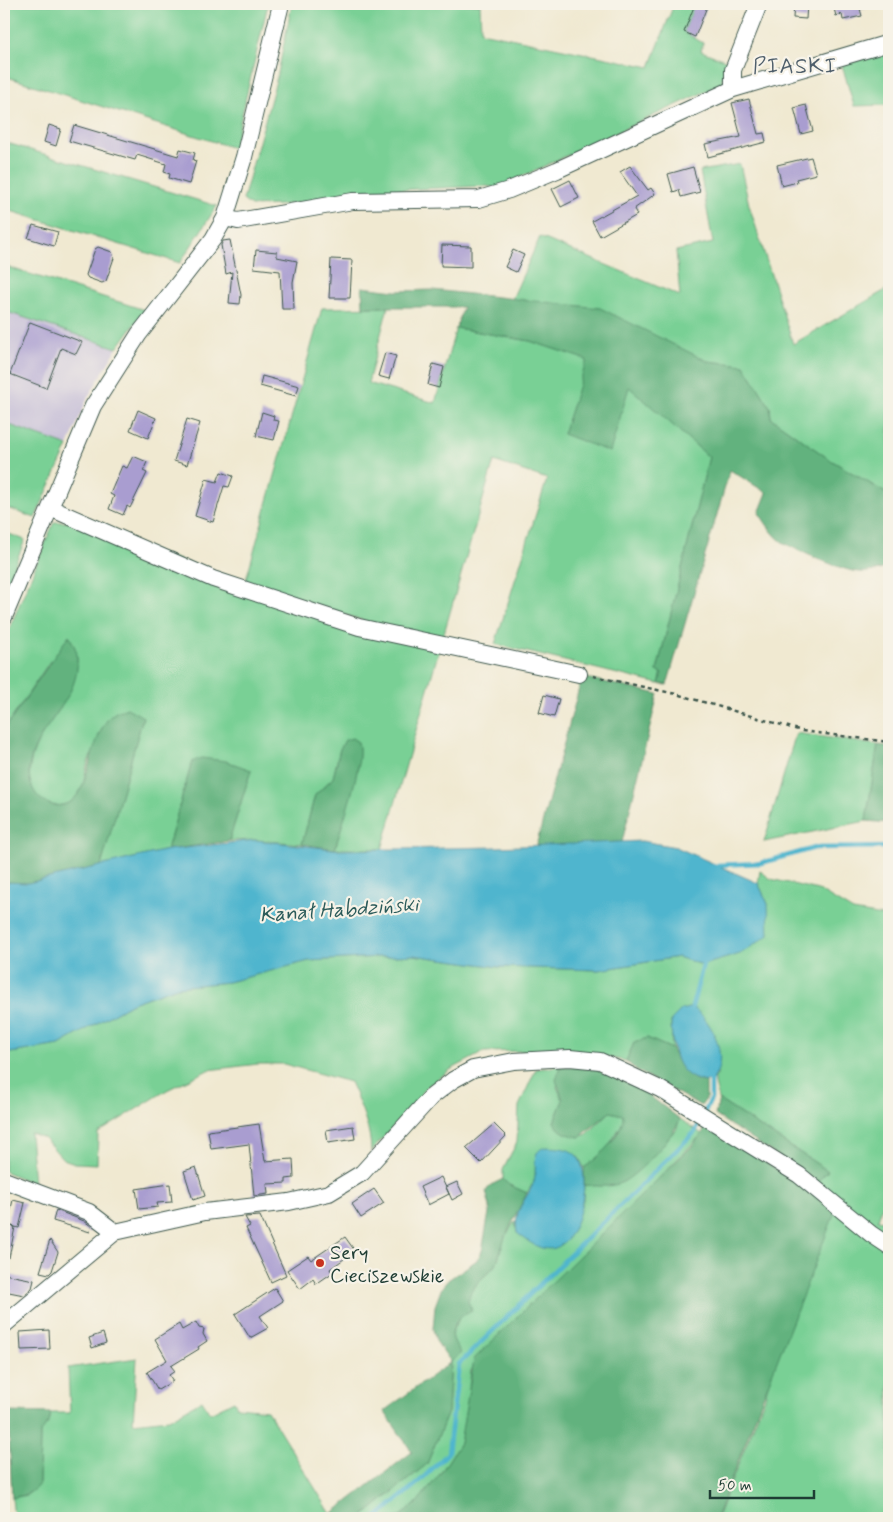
<svg xmlns="http://www.w3.org/2000/svg" width="893" height="1522" font-family="Mynerve,sans-serif">
<style>
.industrial{fill:#c7c0d8}
.green{fill:#79d095;stroke:#4c8664}
.forest{fill:#62b27e;stroke:#407859}
.water{fill:#4fb5ce;stroke:#377981}
.lines{fill:none;stroke-linecap:round;stroke-linejoin:round}
.stream{stroke:#4fb5ce;stroke-width:4.5}
.building{fill:#a99dd0}
.minor-casing{stroke:#3e574c;stroke-width:18}
.path{stroke:#3e574c;stroke-width:2.5;stroke-dasharray:4 4;stroke-linecap:butt}
.minor{stroke:#fff;stroke-width:16}
.poi-dot{fill:#c8321e;stroke:#f7f3e8;stroke-width:2}
.labels{text-anchor:middle;stroke-width:4.5;stroke-linejoin:round;paint-order:stroke}
.poi-label{font-size:20px;fill:#1f3d34;stroke:#f7f3e8;text-anchor:start}
.water-label{font-size:21px;font-style:italic;fill:#2b5b5a;stroke:#f7f3e8}
.quarter-label{font-size:22px;letter-spacing:1px;fill:#4f5f6b;stroke:#f7f3e8}
</style>
<rect width="100%" height="100%" fill="#f7f3e8"/>
<filter id="ink" filterUnits="userSpaceOnUse"><feTurbulence type="fractalNoise" baseFrequency=".02" numOctaves="2"/><feDisplacementMap in="SourceGraphic" scale="10" xChannelSelector="R" yChannelSelector="G"/><feConvolveMatrix kernelMatrix="1 2 1 2 8 2 1 2 1" color-interpolation-filters="sRGB"/></filter>
<filter id="wash" filterUnits="userSpaceOnUse"><feTurbulence type="fractalNoise" baseFrequency=".0096" numOctaves="4" result="noise"/><feDisplacementMap in="SourceGraphic" scale="20" xChannelSelector="R" yChannelSelector="G"/><feGaussianBlur stdDeviation="1.12" result="paint"/><feColorMatrix in="noise" values="0 0 0 0 0 0 0 0 0 0 0 0 0 0 0 0 0 1.4 0 .05"/><feComposite in="paint" operator="in"/></filter>
<g filter="url(#wash)">
<rect width="100%" height="100%" fill="#f0e9d1"/>
<path class="industrial" d="M4 311 117 348 87 399 68 446 4 423Z"/>
<path class="green" d="M4 4H268L234 148 4 76Z
M292 4H480L481 32 650 67 674 4H695L684 32 703 43 701 51 730 62 721 81 726 82 497 188 485 186 393 190 282 205 251 206 243 200 278 73Z
M889 51V105L854 106 842 65Z
M4 142 217 206 180 263 4 209Z
M740 164 749 205 793 344 889 288V495L829 459 771 418 770 407 744 365 707 361 653 336 512 299 540 237 680 296 676 251 713 243 700 171Z
M4 266 145 310 117 348 4 311Z
M388 307 368 383 435 403 456 328 530 341 588 360 563 434 629 386 709 457 657 671 662 672 659 684 495 644 547 479 494 461 442 640 374 624 245 583 322 308Z
M4 423 68 446 35 518 4 507Z
M54 522H70L439 650 382 849H335L359 764 340 749 333 778 315 795 302 844 256 840 229 841 251 770 192 762 167 850 101 866 143 717C133 724 99 745 93 753 83 765 87 787 76 799 70 804 57 807 50 805 21 795 28 761 39 740 47 724 60 711 68 695 75 681 77 670 77 655L50 661 4 730V641Z
M4 532 25 540 4 591Z
M796 733 878 745 866 821 764 842Z
M760 871 771 879 818 890 853 911 889 917V1183L878 1220 889 1222V1518H717L765 1397 817 1182 828 1171 719 1100 714 1079 718 1074 671 1020 672 1049 647 1038 634 1043 626 1061 569 1050 484 1052 450 1070 428 1086 371 1152C371 1128 360 1104 350 1082L284 1064H258L208 1070 167 1090 98 1133 97 1164 75 1163 63 1159 44 1138 30 1133 34 1184 4 1171V1054L59 1045 132 1003 177 987 228 982 309 961 413 955 499 967 599 970 678 957 703 965 768 904 758 883Z
M561 1066 557 1087 563 1100 554 1122 580 1137 587 1134 610 1112 623 1115 624 1121 604 1153 584 1168 578 1156 536 1155 535 1180 527 1193 509 1185 503 1179V1170L517 1142 519 1106 536 1069Z
M680 1119 702 1134 471 1370 464 1431 460 1443 440 1474 415 1505 397 1518H361L427 1464 448 1412 453 1329 463 1313 471 1292 479 1281 496 1265 505 1237 515 1221 517 1233 570 1235 583 1200 584 1185H613L676 1130Z
M137 1358 133 1423 169 1419 202 1400 210 1413 234 1401 237 1407 267 1410 331 1514 326 1518H14L12 1498 27 1495 39 1484 40 1433 49 1422 51 1413H70L68 1368Z"/>
<path class="forest" d="M362 287 396 291 433 290 600 308 707 361 744 365 770 407 771 418 829 459 889 495V567C879 570 870 573 859 572 843 571 799 551 784 543 773 536 766 523 759 513L767 493 730 470 667 685 659 684 662 673 657 671 709 457 629 387 610 452 563 434 587 360 530 341 456 328 463 307H363Z
M69 635C72 642 77 649 77 656 82 699 38 724 30 763 22 802 68 825 83 784 90 766 97 726 113 714 116 711 123 710 127 708L143 717 101 866 28 883 4 882V730Z
M582 677 658 694 622 842 536 846Z
M352 738 358 742C365 763 341 826 335 849L302 844 315 795 333 778 340 749 345 740Z
M878 745 889 746V823L866 821Z
M201 758 226 761 251 770 229 841 167 850 192 762Z
M647 1038 672 1049C678 1065 688 1081 706 1082V1099L701 1106 636 1070 626 1061 634 1043Z
M561 1066 594 1068 642 1090 680 1119C673 1137 640 1173 623 1182 611 1188 597 1186 584 1185V1168C598 1158 624 1134 623 1115L610 1112 580 1137C568 1135 560 1133 554 1122L563 1100 556 1080Z
M719 1100 828 1171 817 1182 715 1115Z
M708 1125 778 1170 835 1212 716 1518H397L415 1505 440 1474 460 1443 474 1359 694 1144Z
M503 1179 509 1185 527 1193 505 1237 496 1265 479 1281 471 1292 468 1302 472 1310C462 1314 449 1326 453 1339 454 1343 459 1349 461 1353L451 1362 448 1412 427 1464 361 1518H326L412 1452 384 1411 451 1362 436 1341 433 1329 435 1306 442 1287 448 1280 477 1260 482 1251 490 1207 486 1191 491 1185Z
M8 1412 51 1413 49 1422 40 1433 39 1484C32 1494 24 1495 12 1498Z"/>
<path class="water" d="M256 840 341 850 496 847 642 841 676 847 758 883 768 904 769 935 740 954 703 965 678 957 599 970 499 967 413 955 309 961 228 982 177 987 132 1003 59 1045 4 1054V882L28 883 167 850Z
M692 1007C715 1022 730 1061 711 1082 674 1081 672 1049 671 1020L681 1010Z
M547 1147C557 1148 568 1147 576 1155 594 1172 579 1242 555 1248 540 1252 528 1241 517 1233 513 1208 527 1201 534 1181 537 1172 533 1161 537 1153 540 1149 542 1148 547 1147Z"/>
<g class="lines">
<path class="stream" d="M714 869 718 865 761 863 815 848 889 847
M692 1007 703 965
M376 1518 420 1481 448 1453 459 1364 695 1132 711 1099V1082"/>
</g>
<g id="blocks">
<path class="building" d="M695 4H708L695 37 684 32Z
M794 4H807L806 19 793 18Z
M839 4H866L867 8 860 9 862 16 843 20 842 14 836 16 833 5Z
M749 99 758 134 764 133 766 142 708 157 705 144 741 137 732 103Z
M806 105 813 131 801 134 794 108Z
M49 125 61 129 56 146 44 142Z
M74 125 178 156 180 149 195 153 193 160 196 161 189 184 169 178 170 174 164 172 166 164 137 155 135 160 69 141Z
M811 157 816 174 796 179 797 182 782 186 777 165Z
M630 166 648 190 651 188 655 194 634 209 637 215 600 236 592 221 637 196 620 172Z
M693 167 700 192 681 197 679 190 673 192 668 174Z
M570 180 579 198 561 207 552 189Z
M33 225 58 232 54 246 28 238Z
M230 240 241 295 240 304 229 303 232 272 226 274 221 245 223 241Z
M442 245 471 246V267L441 266Z
M98 247 112 252 114 258 106 281 102 283 88 278 86 275 95 249Z
M256 250 277 252V257L297 261 293 282 294 309H282L280 271 254 268Z
M513 250 524 255 516 272 505 267Z
M331 259 352 260 350 298H329Z
M30 322 82 342 76 354 61 348 46 388 10 374Z
M385 353 396 356 389 379 378 376Z
M433 364 444 367 439 388 428 385Z
M262 376 299 386 296 396 260 386Z
M138 410 156 418 148 438 130 430Z
M262 412 274 416 273 420 279 421 274 440 256 436Z
M187 419 200 423 187 465 174 461Z
M133 456 147 462 143 471 147 473 130 508 127 506 123 515 109 509 114 496 110 494 122 466 127 468Z
M221 472 233 476 229 487 224 486 213 522 195 516 206 479 217 482Z
M544 695 559 699 554 717 539 713Z
M259 1124 265 1161 293 1159 294 1178 286 1179V1183L267 1184 268 1194 254 1196 249 1144 211 1149 208 1131Z
M494 1124 506 1136 481 1163 466 1148Z
M353 1126 355 1139 328 1143 326 1130Z
M196 1167 205 1196 193 1200 184 1171Z
M441 1177 449 1194 428 1205 420 1187Z
M457 1182 463 1194 452 1200 446 1187Z
M170 1184 172 1202 157 1203 158 1207 139 1209 136 1189Z
M374 1189 384 1203 361 1218 352 1204Z
M13 1200 25 1203 19 1228 7 1225Z
M56 1210 84 1221 91 1226 90 1232 53 1221Z
M260 1216 286 1275 271 1282 246 1228 250 1226 245 1217Z
M4 1224 15 1227 9 1258 4 1257Z
M345 1237 355 1251 330 1269 332 1273 316 1284 313 1279 300 1289 287 1270 308 1256 311 1260Z
M50 1240 58 1252 52 1271 49 1274 40 1272Z
M4 1274 34 1280 32 1288 24 1295 4 1291Z
M275 1288 283 1301 260 1316 268 1328 250 1338 235 1314Z
M196 1322 199 1328 204 1329 203 1334 207 1341 198 1347 199 1349 171 1366 175 1371 169 1375 173 1381 158 1390 147 1372 167 1360 155 1339 179 1324 182 1330Z
M49 1330 50 1349 21 1350 20 1332Z
M103 1333 106 1343 92 1348 89 1338Z"/>
</g>
</g>
<g filter="url(#ink)">
<use href="#blocks" fill-opacity="0" stroke="#3e574c" stroke-width="1"/>
<g class="lines">
<g class="minor-casing">
<path id="minor" d="M733 89V70L759 4
M225 218 238 221 353 201 479 199 509 190 557 170 733 89 889 43
M50 508 213 579 359 627 579 674
M4 617 93 406 139 334 213 239 225 218 244 157 281 4
M4 1180 89 1212 115 1232
M4 1325 115 1232 205 1212 289 1202 329 1193 362 1173 431 1097 453 1080 473 1069 514 1061 570 1058 600 1061 660 1089 799 1175 871 1234 889 1246"/>
</g>
<path class="path" d="M593 676 676 694 802 731 889 742"/>
<use href="#minor" class="minor"/>
</g>
</g>
<circle class="poi-dot" cx="320" cy="1263" r="5"/>
<g class="labels">
<g class="poi-label">
<text x="330" y="1259">Sery<tspan x="330" dy="23">Cieciszewskie</tspan></text>
</g>
<g class="water-label">
<text transform="translate(339 909) rotate(-4)" y="7">Kanał Habdziński</text>
</g>
<g class="quarter-label">
<text x="795" y="73">PIASKI</text>
</g>
</g>
<rect width="893" height="1522" fill="none" stroke="#f7f3e8" stroke-width="20"/>
<path d="M710 1490v8h104v-8" fill="none" stroke="#1f3d34" stroke-width="2.5"/>
<text x="718" y="1490" font-size="15" fill="#1f3d34" stroke="#f7f3e8" stroke-width="4" paint-order="stroke">50 m</text>
</svg>
